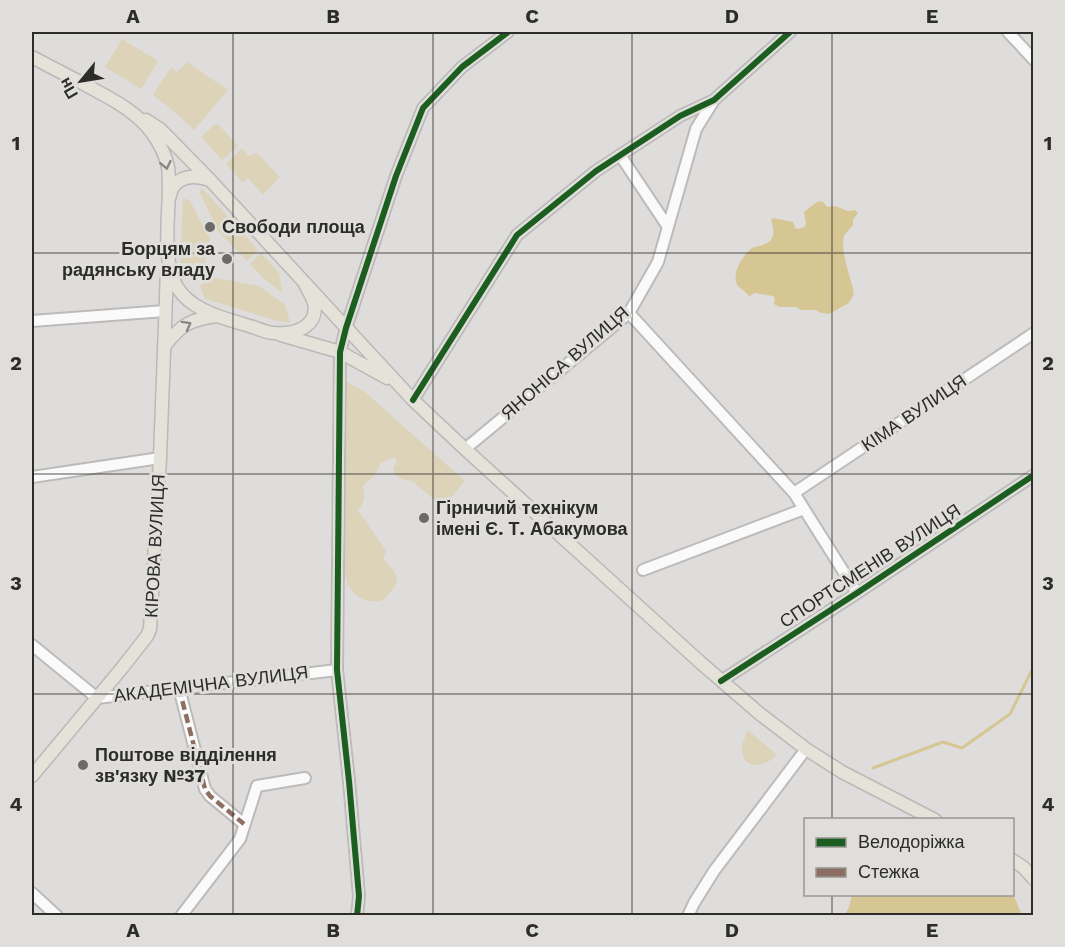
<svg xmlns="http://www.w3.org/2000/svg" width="1065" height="947" font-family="'Work Sans',sans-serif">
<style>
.green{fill:#dcd3b9}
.water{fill:#d6c693}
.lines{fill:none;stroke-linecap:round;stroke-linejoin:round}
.stream{stroke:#d6c693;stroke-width:3}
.minor-casing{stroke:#bdbbba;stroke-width:14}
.major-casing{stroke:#bab9b8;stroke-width:15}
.minor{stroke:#fafafa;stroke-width:10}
.major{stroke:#e5e2da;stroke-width:12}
.quiet{stroke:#8d6e63;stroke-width:4.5;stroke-dasharray:9 4.5;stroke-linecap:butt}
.cycleway-casing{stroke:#e0deda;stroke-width:10}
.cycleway{stroke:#1b5e20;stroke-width:6}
.oneway{stroke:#888782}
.grid{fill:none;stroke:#2c2c2a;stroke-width:1.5;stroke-opacity:0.55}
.poi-dot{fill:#6b6a68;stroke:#e0deda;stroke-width:2}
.labels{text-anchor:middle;stroke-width:6;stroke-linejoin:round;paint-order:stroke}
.poi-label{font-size:18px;font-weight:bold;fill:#2c2c2a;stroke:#e0deda;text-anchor:start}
.street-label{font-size:18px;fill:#2c2c2a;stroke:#e0deda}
.neatline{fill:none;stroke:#2c2c2a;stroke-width:2}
.grid-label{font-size:20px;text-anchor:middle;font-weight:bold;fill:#2c2c2a}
</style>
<rect width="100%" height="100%" fill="#dfdddb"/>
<path class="green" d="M122 39 158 61 141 89 105 67Z
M187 62 228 90 194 130 175 112 153 95 171 67 177 72Z
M215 124 219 125 238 146 222 160 201 137Z
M242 148 249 156 257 153 280 177 263 195 248 178 243 183 226 164Z
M203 189 258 250 247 261 218 231 200 193V190Z
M183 198 190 201 210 239 204 267 192 277 180 267Z
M261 253 279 273 282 293 263 278 250 264Z
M211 277 259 286 285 305 290 322H285L278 321 205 299 200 286Z
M341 378 365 392 465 481 448 501C444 504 442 504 437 502L412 481 402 479 395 475 393 468 396 464V459L391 458 381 463 374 476 363 486C365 496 365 502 358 510L386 551 383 559C402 577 401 582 383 600 379 601 372 602 368 601 347 596 343 573 341 555Z
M748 730 777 755C765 767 742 772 742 748 742 742 746 736 748 730Z"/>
<path class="water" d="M822 201 827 207 835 206 848 211 855 210 858 213 853 220V225C850 229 846 232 844 236 840 252 851 277 854 294L849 303 829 314 822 313 815 310H801L796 307H779L774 304 775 299 773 296 755 293 750 296 748 295C746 292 741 289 738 286 730 275 743 255 752 248 756 246 761 246 765 244 776 240 774 229 771 220L773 218 793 222 795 228 799 229 804 227 806 224 804 212 817 202Z
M1013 894 1022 915H845L849 907 852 895Z"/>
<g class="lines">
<path class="stream" d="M873 768 943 742 962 748 1010 714 1034 666"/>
<g class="minor-casing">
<path id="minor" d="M1008 32 1034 60
M620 155 668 227
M629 313 794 493 857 593
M32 321 165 311
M413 400 517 235 596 171 680 116 714 100 790 32
M465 449 629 313 658 262 696 129 714 100
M32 477 160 458
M794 493 1034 333
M643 570 804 509
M32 645 97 698 337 670
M721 681 857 593 1034 475
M179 688 205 789 210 796 244 824
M32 893 57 916
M181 916 240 839 257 786 305 778
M357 916 359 896 349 781 337 670 340 352 346 328 396 176 423 108 462 67 508 32
M688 916 694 903 714 871 806 749"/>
</g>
<g class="major-casing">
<path id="major" d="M32 57C49 66 66 75 84 84 109 98 136 110 153 134 159 143 166 156 168 167 173 204 156 266 183 295 199 313 230 320 253 327 259 329 267 333 274 333 294 335 319 327 314 303 312 296 307 289 304 282L210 180C198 176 183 174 174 186 171 189 170 195 169 199
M146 120 160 129 210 180
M304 282 413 400 465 449 701 663 760 714 806 749 842 772 935 820
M281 335 340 352 387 378
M164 347C180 325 191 319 217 316
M32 776 122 668 147 636 150 629 160 458 167 271
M1012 860 1023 867 1034 879"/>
</g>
<use href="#minor" class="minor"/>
<use href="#major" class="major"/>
<path class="quiet" d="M179 688 205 789 210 796 244 824"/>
<g class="cycleway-casing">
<path id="cycleway" d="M413 400 517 235 596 171 680 116 714 100 790 32
M721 681 857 593 1034 475
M357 916 359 896 349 781 337 670 340 352 346 328 396 176 423 108 462 67 508 32"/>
</g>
<use href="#cycleway" class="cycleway"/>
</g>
<defs><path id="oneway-chevron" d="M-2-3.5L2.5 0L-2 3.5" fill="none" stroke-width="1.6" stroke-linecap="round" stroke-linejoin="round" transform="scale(1.5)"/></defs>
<g class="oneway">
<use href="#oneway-chevron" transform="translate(166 165) rotate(78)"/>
<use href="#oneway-chevron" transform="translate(187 325) rotate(-29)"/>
</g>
<path class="grid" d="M233 32V916M433 32V916M632 32V916M832 32V820M32 253H1034M32 474H1034M32 694H1034M832 894V916"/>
<g class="poi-dot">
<circle cx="210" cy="227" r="6"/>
<circle cx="227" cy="259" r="6"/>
<circle cx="424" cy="518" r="6"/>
<circle cx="83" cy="765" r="6"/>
</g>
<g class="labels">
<g class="poi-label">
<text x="222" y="233">Свободи площа</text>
<text x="215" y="255" text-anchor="end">Борцям за<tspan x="215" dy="21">радянську владу</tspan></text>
<text x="436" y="514">Гірничий технікум<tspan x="436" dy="21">імені Є. Т. Абакумова</tspan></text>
<text x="95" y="761">Поштове відділення<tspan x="95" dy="21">зв'язку №37</tspan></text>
</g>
<g class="street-label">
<text transform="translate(565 363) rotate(-41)" y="6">ЯНОНІСА ВУЛИЦЯ</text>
<text transform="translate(914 413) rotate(-34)" y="6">КІМА ВУЛИЦЯ</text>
<text transform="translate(155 546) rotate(-87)" y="6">КІРОВА ВУЛИЦЯ</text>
<text transform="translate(870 566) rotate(-33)" y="6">СПОРТСМЕНІВ ВУЛИЦЯ</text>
<text transform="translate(211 684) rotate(-7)" y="6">АКАДЕМІЧНА ВУЛИЦЯ</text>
</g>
</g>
<rect width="1065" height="947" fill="none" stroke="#e0deda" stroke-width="66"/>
<rect x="804" y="818" width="210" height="78" fill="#e0deda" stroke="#989794" stroke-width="1.5"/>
<rect x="816" y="838" width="30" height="9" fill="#1b5e20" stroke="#989794" stroke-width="1.5"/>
<text x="858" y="848" font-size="18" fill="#2c2c2a">Велодоріжка</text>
<rect x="816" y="868" width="30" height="9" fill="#8d6e63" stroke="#989794" stroke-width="1.5"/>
<text x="858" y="878" font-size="18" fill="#2c2c2a">Стежка</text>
<g transform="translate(81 81) rotate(240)" stroke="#e0deda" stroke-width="4.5" paint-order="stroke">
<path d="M0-4.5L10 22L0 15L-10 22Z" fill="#2c2c2a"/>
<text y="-9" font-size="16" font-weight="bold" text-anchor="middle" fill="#2c2c2a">Пн</text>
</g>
<rect x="33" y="33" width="999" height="881" class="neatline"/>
<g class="grid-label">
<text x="133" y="23">A</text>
<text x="333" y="23">B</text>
<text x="532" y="23">C</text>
<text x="732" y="23">D</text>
<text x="932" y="23">E</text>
<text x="16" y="150">1</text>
<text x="1048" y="150">1</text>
<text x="16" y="370">2</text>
<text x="1048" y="370">2</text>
<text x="16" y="590">3</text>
<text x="1048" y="590">3</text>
<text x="16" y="811">4</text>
<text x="1048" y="811">4</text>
<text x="133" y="937">A</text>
<text x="333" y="937">B</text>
<text x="532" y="937">C</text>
<text x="732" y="937">D</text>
<text x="932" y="937">E</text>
</g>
</svg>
